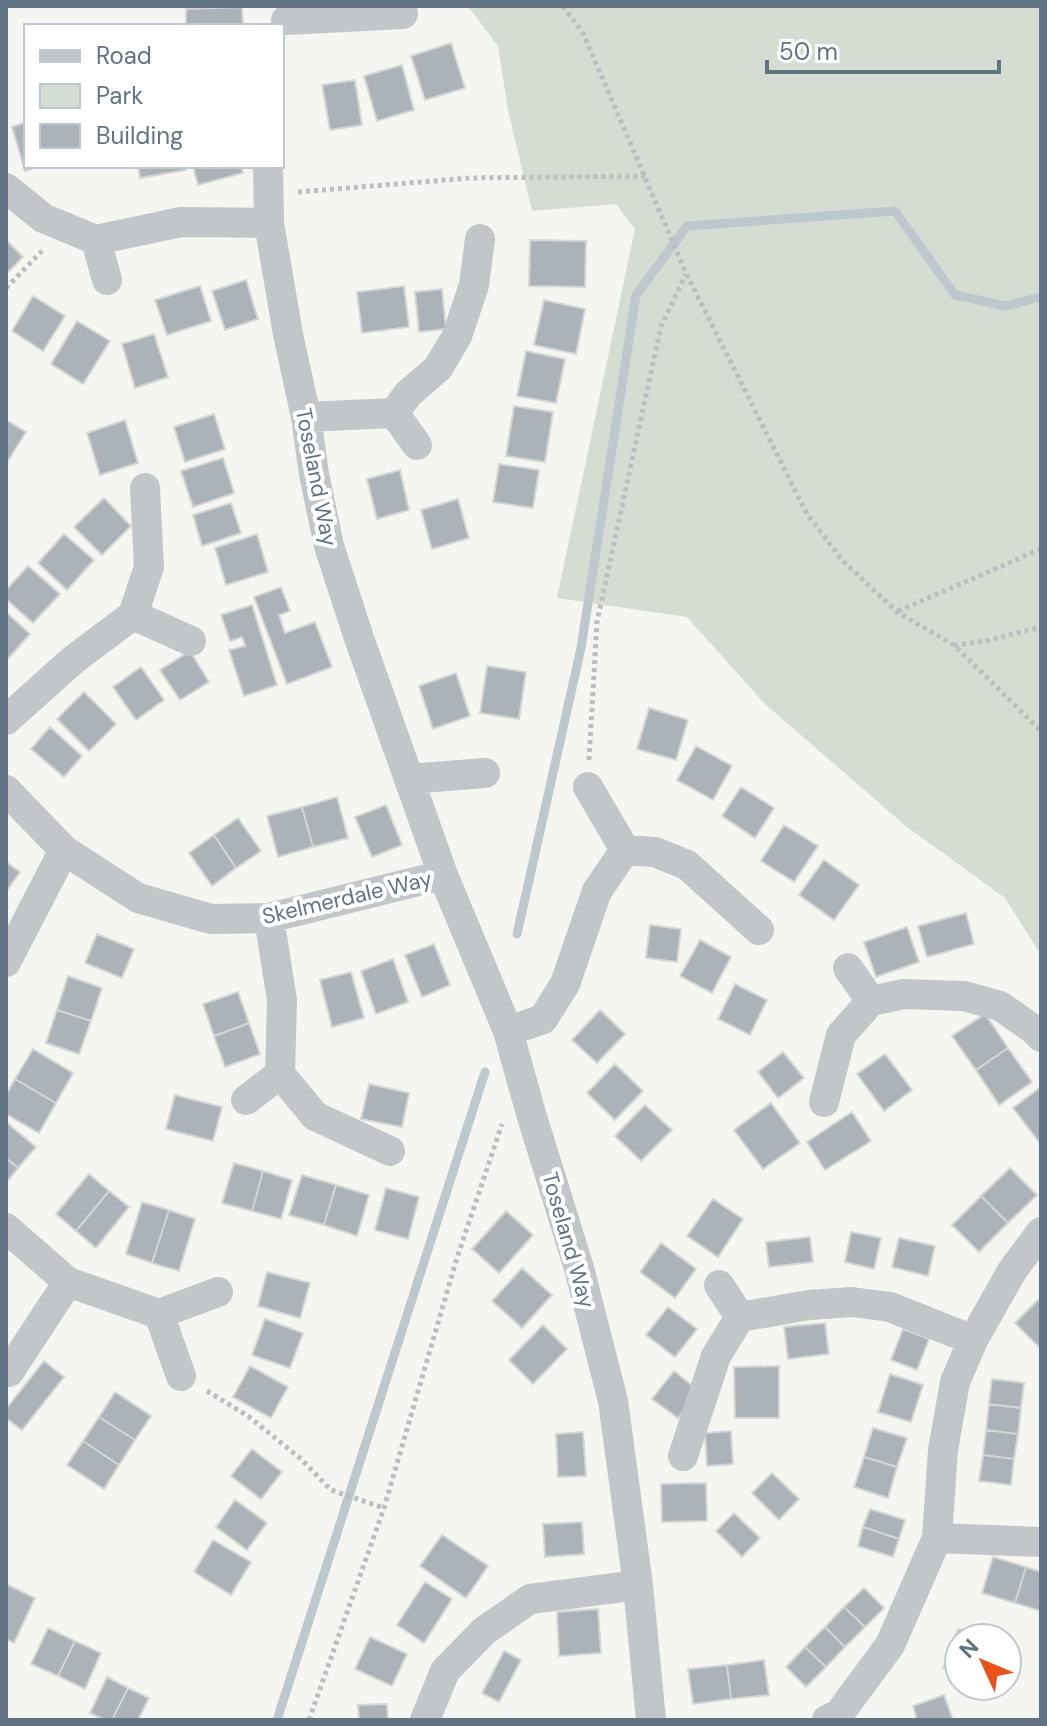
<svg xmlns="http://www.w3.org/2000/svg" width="1047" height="1726" font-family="'DM Sans',sans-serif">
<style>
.green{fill:#d5dcd1}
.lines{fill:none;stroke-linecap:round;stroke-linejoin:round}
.stream{stroke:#bdc8cd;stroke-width:9}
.building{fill:#abb3b8;stroke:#d6d6d4;stroke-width:2}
.path{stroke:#bbbec0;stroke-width:5;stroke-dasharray:4 4;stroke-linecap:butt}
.minor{stroke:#c2c6c9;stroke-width:30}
.labels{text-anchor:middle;stroke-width:8;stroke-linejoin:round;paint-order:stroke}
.street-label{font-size:22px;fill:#627484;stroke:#fff}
</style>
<rect width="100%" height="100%" fill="#f5f5f1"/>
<path class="green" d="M468 6H1041V955L1005 898 907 827 765 704 687 617 557 598 635 229 616 204 532 211 508 110 498 46Z"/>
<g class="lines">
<path class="stream" d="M517 934 581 648 636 295 687 226 895 211 955 295 1005 306 1041 297
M277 1720 485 1072"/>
</g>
<path class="building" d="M242 7 243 26H186V9Z
M451 43 465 88 425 100 411 56Z
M402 65 414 110 377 121 364 76Z
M355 80 362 125 330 130 322 85Z
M26 122V166H40L25 171 12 127Z
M138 166H185L186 170 140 178Z
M193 166H241L243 173 198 185Z
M6 240 23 257 6 274Z
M530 240 586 241 585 287 529 286Z
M246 280 258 319 225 330 212 291Z
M200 286 211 321 167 335 155 300Z
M404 286 409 327 362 333 357 292Z
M442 289 446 329 419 332 415 292Z
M33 296 65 316 43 351 12 331Z
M544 300 585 309 576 354 534 345Z
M77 321 110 341 83 384 51 364Z
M154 334 168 377 135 388 122 344Z
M526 351 565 359 556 403 517 396Z
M514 406 553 412 545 462 506 456Z
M214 414 225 449 185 462 174 427Z
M6 420 26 432 6 464Z
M125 420 138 463 100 475 87 433Z
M223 458 234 493 193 507 181 471Z
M499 464 539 470 533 508 493 502Z
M400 470 409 510 377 519 367 479Z
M104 498 131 526 102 555 74 527Z
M458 499 469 538 432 549 421 510Z
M231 503 241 533 202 546 193 515Z
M64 534 94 560 67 590 38 563Z
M257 534 268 572 226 585 215 548Z
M28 566 60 594 33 623 6 599V590Z
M281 587 290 611 279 615 285 633 315 622 332 667 287 684 254 597Z
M252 605 277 685 244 696 229 650 245 646 242 637 230 641 221 615Z
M6 612 30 634 6 661Z
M190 651 209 682 180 700 160 670Z
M487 666 526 672 519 719 480 713Z
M141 667 164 700 136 720 113 687Z
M456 673 470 716 433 729 419 686Z
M84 692 116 724 89 751 57 719Z
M649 708 688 720 676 760 637 749Z
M50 727 82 756 64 777 31 749Z
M696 746 732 766 713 800 677 780Z
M741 787 774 808 755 838 722 816Z
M337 797 348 838 313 847 302 807Z
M386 805 402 845 372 857 355 817Z
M302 807 313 847 278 857 267 816Z
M238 818 261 851 236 868 214 835Z
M784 825 818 846 794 882 761 861Z
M214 835 236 868 212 886 189 853Z
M824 860 859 885 834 920 799 895Z
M6 862 20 872 6 892Z
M966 913 974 944 927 957 918 926Z
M650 925 681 929 677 962 646 958Z
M907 927 919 962 876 977 864 942Z
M97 934 134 949 122 978 85 963Z
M700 940 731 957 712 993 680 976Z
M434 944 450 985 422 997 405 955Z
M393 959 408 1002 376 1014 361 971Z
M351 972 364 1018 332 1027 320 980Z
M68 976 102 988 91 1021 57 1010Z
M735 984 767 1000 750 1035 718 1019Z
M238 992 249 1023 214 1036 203 1004Z
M57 1010 91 1021 79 1054 46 1043Z
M600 1010 625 1034 597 1063 572 1040Z
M985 1014 1008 1048 976 1070 952 1036Z
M249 1023 260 1054 225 1067 214 1036Z
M1008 1048 1032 1082 999 1105 976 1070Z
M33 1049 73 1073 56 1103 15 1079Z
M783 1052 804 1078 778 1098 758 1072Z
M885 1054 912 1090 884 1111 857 1074Z
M615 1064 643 1091 615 1120 587 1093Z
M15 1079 56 1103 39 1133 6 1114V1095Z
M369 1084 409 1093 402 1127 361 1119Z
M1041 1087V1140L1039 1142 1013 1108Z
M175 1095 222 1107 213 1141 166 1129Z
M771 1103 800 1143 763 1169 734 1130Z
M645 1105 672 1130 641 1161 615 1136Z
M852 1112 871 1141 825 1170 807 1142Z
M6 1122 36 1147 18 1168 6 1158Z
M6 1158 18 1168 6 1183Z
M234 1163 263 1171 252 1211 222 1203Z
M1010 1168 1037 1195 1008 1223 981 1196Z
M263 1171 292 1180 281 1219 252 1211Z
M89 1174 109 1191 76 1231 56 1214Z
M302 1175 336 1185 324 1225 289 1215Z
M336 1185 369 1195 357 1236 324 1225Z
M386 1188 419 1197 408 1239 375 1230Z
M109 1191 129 1207 96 1248 76 1231Z
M981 1196 1008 1223 979 1252 952 1225Z
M713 1199 743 1219 718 1257 687 1236Z
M142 1202 169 1210 152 1263 126 1254Z
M169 1210 195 1219 179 1271 152 1263Z
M506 1211 533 1235 499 1273 472 1249Z
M851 1232 881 1238 874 1269 845 1262Z
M810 1237 813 1262 769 1267 766 1242Z
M899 1238 935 1246 928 1276 892 1267Z
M661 1243 696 1269 675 1298 640 1272Z
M522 1268 552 1295 522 1328 492 1301Z
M267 1272 310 1283 300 1318 258 1306Z
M1040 1298 1041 1300V1349L1015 1323Z
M668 1307 697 1329 675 1357 646 1335Z
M265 1319 303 1333 290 1368 252 1355Z
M825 1323 829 1354 788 1359 784 1327Z
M543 1325 567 1349 533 1384 509 1360Z
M903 1329 929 1339 917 1370 891 1360Z
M44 1361 64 1377 22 1430 6 1418V1409Z
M250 1366 288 1387 271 1418 233 1397Z
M779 1366V1418H735L734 1367Z
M674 1371 699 1391 678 1418 652 1399Z
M890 1374 923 1385 911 1422 878 1412Z
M992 1379 1024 1383 1021 1408 989 1404Z
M115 1392 151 1416 135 1440 99 1417Z
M989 1404 1021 1408 1018 1434 986 1430Z
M99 1417 135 1440 119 1465 83 1441Z
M873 1428 907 1438 897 1467 864 1457Z
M986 1430 1018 1434 1014 1459 983 1455Z
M731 1431 733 1464 707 1466 705 1433Z
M583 1432 586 1476 558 1477 556 1434Z
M83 1441 119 1465 104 1489 67 1465Z
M252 1449 282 1472 261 1499 231 1476Z
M983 1455 1014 1459 1011 1485 979 1481Z
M864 1457 897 1467 888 1498 854 1487Z
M772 1473 799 1499 779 1520 752 1493Z
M706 1483 707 1521 662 1522 661 1484Z
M235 1500 267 1523 247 1550 216 1527Z
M870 1509 905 1520 899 1539 863 1527Z
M734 1513 760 1538 742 1557 716 1531Z
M582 1522 584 1554 545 1557 543 1524Z
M863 1527 899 1539 893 1557 858 1546Z
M442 1535 488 1566 466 1598 420 1566Z
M213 1540 251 1562 231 1595 194 1572Z
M993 1557 1026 1567 1015 1603 982 1593Z
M1026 1567 1041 1572V1611L1015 1603Z
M425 1582 452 1599 424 1643 397 1625Z
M6 1584 35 1598 14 1643 6 1639Z
M864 1588 884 1608 865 1627 844 1607Z
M844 1607 865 1627 845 1647 825 1627Z
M598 1609 601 1653 559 1656 557 1612Z
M825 1627 845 1647 826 1667 805 1647Z
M48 1628 75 1641 58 1676 31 1664Z
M958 1629 983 1638H959V1674L943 1668Z
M370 1637 407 1654 392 1686 355 1669Z
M75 1641 101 1653 85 1689 58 1676Z
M805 1647 826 1667 806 1687 786 1667Z
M504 1651 521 1660 499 1702 482 1693Z
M764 1660 769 1695 731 1699 727 1665Z
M727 1665 731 1699 693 1704 688 1669Z
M107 1677 128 1688 112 1720H105L90 1713Z
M128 1688 149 1698 138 1720H112Z
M944 1695 953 1720H917L913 1706Z
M387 1704 388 1720H359L358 1705Z"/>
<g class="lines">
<path class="path" d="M563 6 583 33 686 273 807 514 843 561 897 612 954 645 1041 731
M298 192 470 178 645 176
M6 288 42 251
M898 611 1041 549
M954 645 985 641 1041 627
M589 760 597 622 661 326 686 274
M207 1391 248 1416 301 1459 331 1490 384 1508
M309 1720 384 1508 456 1261 502 1124"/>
<path class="minor" d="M286 20 403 14
M268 166 269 223 288 334 306 417 314 474 329 546 359 638 443 875 508 1031 532 1117 579 1268 613 1401 638 1585 651 1720
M6 188 43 218 96 240 181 222 269 223
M96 240 107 280
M394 413 408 394 438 368 457 336 474 285 480 239
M306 417 394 413 417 445
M133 615 191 641
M6 720 73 660 133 615 149 567 145 488
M409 779 485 773
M6 790 64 850 138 898 211 919 269 918 443 875
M625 850 655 852 687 865 759 930
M269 918 282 1000 280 1074 315 1116 390 1151
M6 962 64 850
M848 968 871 1001
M508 1031 543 1019 565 984 597 891 625 850 588 787
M246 1100 280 1074
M824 1102 841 1035 871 1001 904 994 964 996 1000 1006 1033 1029 1041 1037
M6 1228 68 1282 159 1314 218 1292
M719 1285 740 1317
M159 1314 181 1376
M9 1372 68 1282
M683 1456 716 1356 740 1317 809 1305 852 1302 890 1307 973 1340
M937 1538 1041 1542
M425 1720 445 1671 484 1631 530 1599 638 1585
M827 1720 839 1714 890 1645 937 1538 943 1450 955 1382 973 1340 1012 1271 1041 1232"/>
</g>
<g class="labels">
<g class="street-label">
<text transform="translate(317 477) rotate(79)" y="8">Toseland Way</text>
<text transform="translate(347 897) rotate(-13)" y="8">Skelmerdale Way</text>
<text transform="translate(569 1240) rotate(74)" y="8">Toseland Way</text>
</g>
</g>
<rect width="1047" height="1726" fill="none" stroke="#627484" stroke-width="16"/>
<rect x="24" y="24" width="260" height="144" fill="#ffffff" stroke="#c0c7ce" stroke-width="2"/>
<rect x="40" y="50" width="40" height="12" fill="#c2c6c9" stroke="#c0c7ce" stroke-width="2"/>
<text x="96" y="64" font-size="24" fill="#627484">Road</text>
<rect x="40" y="84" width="40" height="24" fill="#d5dcd1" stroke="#c0c7ce" stroke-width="2"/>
<text x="96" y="104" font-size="24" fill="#627484">Park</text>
<rect x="40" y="124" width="40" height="24" fill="#abb3b8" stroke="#c0c7ce" stroke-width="2"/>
<text x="96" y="144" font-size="24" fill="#627484">Building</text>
<g transform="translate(983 1662) rotate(314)"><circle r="38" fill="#ffffff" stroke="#c0c7ce" stroke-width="2"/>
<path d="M0-6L14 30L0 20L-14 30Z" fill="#ed5119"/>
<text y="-12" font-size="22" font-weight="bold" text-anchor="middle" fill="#627484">N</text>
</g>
<path d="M767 60v12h232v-12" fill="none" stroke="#627484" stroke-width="4"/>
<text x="779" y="60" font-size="24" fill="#627484" stroke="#ffffff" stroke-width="6" paint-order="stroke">50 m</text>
</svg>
